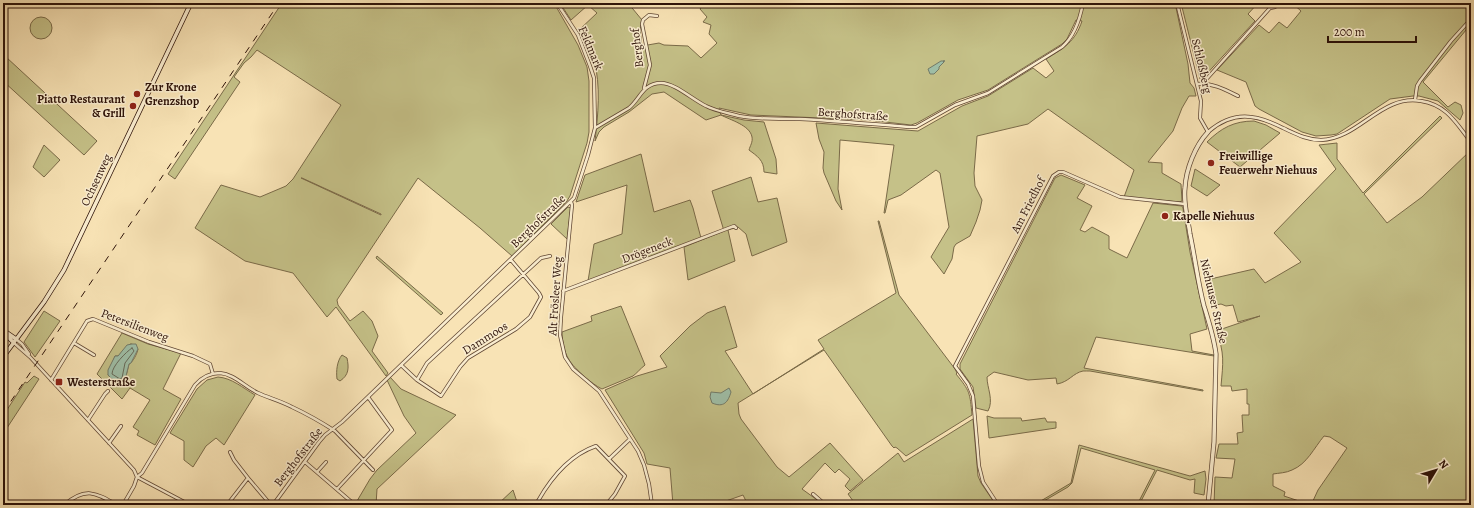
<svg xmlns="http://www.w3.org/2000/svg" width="1474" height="508" font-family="Alegreya,serif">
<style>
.green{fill:#c5c188;stroke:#7a6a48;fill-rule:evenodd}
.water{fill:#9fbfa8;stroke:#727a68}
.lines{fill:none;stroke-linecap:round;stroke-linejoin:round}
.shore{stroke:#666958;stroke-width:1}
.minor-casing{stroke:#604734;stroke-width:4}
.tertiary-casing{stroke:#604734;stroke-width:5}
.secondary-casing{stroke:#2e1309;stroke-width:5}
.minor{stroke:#faedcf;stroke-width:2.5}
.tertiary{stroke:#faedcf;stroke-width:3.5}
.secondary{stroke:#faedcf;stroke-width:3.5}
.rail{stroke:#2e1309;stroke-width:1;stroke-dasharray:7 7;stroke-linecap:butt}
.poi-dot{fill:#8f2418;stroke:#faedcf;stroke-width:1.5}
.labels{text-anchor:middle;stroke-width:3;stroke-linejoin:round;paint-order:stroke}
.street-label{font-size:12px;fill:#2e1309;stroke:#faedcf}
.poi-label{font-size:12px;font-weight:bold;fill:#2e1309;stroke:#faedcf;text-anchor:start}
</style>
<rect width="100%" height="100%" fill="#f8e3b5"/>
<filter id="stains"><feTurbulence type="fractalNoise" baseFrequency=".005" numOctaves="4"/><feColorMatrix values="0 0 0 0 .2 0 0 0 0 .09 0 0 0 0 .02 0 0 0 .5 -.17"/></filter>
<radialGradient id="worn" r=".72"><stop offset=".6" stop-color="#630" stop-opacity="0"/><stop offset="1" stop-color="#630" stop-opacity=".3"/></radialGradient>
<path class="green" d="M282 3H554L578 45 587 67 589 81V132L587 143 570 196 567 201 512 256 480 228 418 178 337 300 338 305 350 321 363 311 372 321 378 336 372 351 388 373 386 376 336 307 327 317 293 273 245 261 195 228 221 185 260 197 286 186 293 179 341 105 257 50 251 57 244 63 234 77 240 82 175 179 168 174ZM301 178H302L381 214V215Z
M560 3H628L642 20 640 30 642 46 659 43 664 45 688 46 701 58 717 43 709 34 711 25 703 22 707 17 700 9 703 5 701 3H1175L1188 64 1190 83 1194 88 1196 96H1189L1182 108 1173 131 1148 162 1162 163V173L1181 184 1182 201 1179 202 1124 197 1134 170 1048 109 1028 124 977 136 974 173 975 186 982 200 980 210 976 222 970 236 956 244 954 247 952 259 944 274 931 257 949 227 940 173 936 170 901 195 888 200 885 213H884L894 145 840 140 838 189 842 210 836 201 824 173 823 168 824 152 819 139 816 123 918 131 962 106 988 96 1033 68 1046 78 1054 71 1046 59C1064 48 1075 42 1082 21L1076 20 1067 39 1062 44 996 85 988 90 958 100 917 123 911 125 868 120 751 115 719 108 721 115 744 120 764 122 776 159 777 174 764 172C764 160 757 156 749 150 750 146 753 142 752 137 750 125 730 120 721 115L706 120 664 92 652 94 629 112 604 127 599 132 595 141C598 116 601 84 594 61 590 50 584 40 578 31L597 13 588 5 571 20Z
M1181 3H1258L1248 14 1255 21 1202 79H1200Z
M1292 3H1471V24L1423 82 1448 107 1455 102 1461 105 1463 113 1460 120 1438 101 1419 96H1413L1390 99 1337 134 1331 135 1316 136 1302 132 1259 109 1255 106 1246 82 1217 70 1259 25 1269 33 1279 22 1287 28 1301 11Z
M30 28a11 11 0 1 1 22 0a11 11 0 1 1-22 0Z
M6 57 97 141 84 155 3 81V60Z
M1440 116 1442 118 1364 194 1387 223 1422 197 1470 151 1471 153V505H1214L1215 477 1232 478 1235 459 1216 458 1219 444H1238L1237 433 1243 432 1242 415H1249V404H1247V389L1232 391 1231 386H1221C1223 363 1225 353 1216 331L1260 316 1238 322 1233 305 1226 306 1221 304 1211 306 1206 280 1254 269 1265 283 1301 262 1274 233 1336 169 1319 145 1337 143V159L1363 193ZM1324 436 1330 437 1347 448 1318 490 1312 503 1302 502 1284 496 1285 492 1273 486V474C1279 473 1286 473 1292 470 1307 464 1314 448 1324 436Z
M1254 121 1266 125 1280 133 1240 167 1207 142C1221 128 1234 121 1254 121Z
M44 145 60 160 44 177 33 167Z
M641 154 654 212 690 200 693 208 701 238 588 281 594 244 622 234 627 185 576 202 585 175Z
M1195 169 1220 185 1207 196 1191 186Z
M1061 175 1085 185 1077 198 1092 206 1080 230 1085 232 1092 227 1109 236V249L1127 258 1153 203 1182 206 1183 208 1190 252 1207 329 1190 334 1192 351 1214 355V356L1096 337 1084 368 1203 390V391L1090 371C1088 371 1085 371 1083 371 1073 373 1069 382 1057 384L1056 378 1028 380 994 372 987 377C987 388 994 400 988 411L976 408 973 387 960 369V364L1055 178Z
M751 177 758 202 777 198 787 242 752 256 746 234 738 227 728 230 735 261 688 280 684 247 724 231 712 191Z
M568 207 571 208 567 239 551 224Z
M878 221H879L899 295 955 369 957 373 956 374C970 391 970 393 972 415L906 456 897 448 895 447 894 448 892 446 824 350 738 403 739 414 741 419 777 467 789 477 830 443 863 480 850 491 845 486 850 479 839 469 835 473 825 463 802 489 820 502 822 505H751L749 501H746L743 495 726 501 727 505H673L670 468 647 464 644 453 605 390 637 376 667 367 660 356 690 326 707 313 725 306 737 347 725 351 753 394 824 349 818 340 896 293Z
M377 256 443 313 441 315 376 258Z
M621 306 645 365C640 369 637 373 633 376L602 389C596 386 591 382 586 378 569 363 563 355 562 332L592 321 591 316Z
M44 311 60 321 35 357 24 342Z
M122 333 148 344 181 353 163 389 181 399 155 445 137 435 139 431 133 427 150 400 130 388 122 399 97 374ZM130 344H132L138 349C137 354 133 362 129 364L125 380C119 387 113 380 108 375L115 356H118Z
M342 355 347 358C349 368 349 375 340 381L337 379C336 371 337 361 342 355Z
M34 376 39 379 5 431 3 429V416L25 382 27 383Z
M218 377C232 378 243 388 255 395L224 445 216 438 206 446 193 467 184 460V441L170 433 197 389 207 380Z
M390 377 401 389 456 415 377 489 376 505H361L357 501 370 479 377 470 416 433 404 416 387 380Z
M987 416 994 418H1021L1022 421 1045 418 1047 422H1056V428L989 438Z
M973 419 978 476 981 483 996 505H856L848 494 898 453 904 462Z
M1079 445 1190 476 1205 471 1206 479 1204 495 1194 493 1195 479 1190 480 1157 470 1139 505H1137L1155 470 1081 448 1072 483 1068 487 1037 505H1034L1071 483Z
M513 490 518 505H497Z"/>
<path class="water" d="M941 61H945H943L944 62 939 67V69L934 74H930L928 69Z
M132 344H136L138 349 131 363 129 364 125 380C119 387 113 380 108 375V370L115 356H118L127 345Z
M729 388 731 392C728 402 724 408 712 403L710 397 711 392 721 393Z"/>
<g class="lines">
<path class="shore" d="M132 348 134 351 125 363 122 378 120 379 112 374C112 366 126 352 132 348Z"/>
<g class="minor-casing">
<path id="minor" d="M1177 3 1201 101 1200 118 1208 132C1233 110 1256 114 1283 128 1296 134 1307 140 1321 140 1359 139 1381 94 1421 101 1447 105 1456 123 1471 142
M1270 8 1271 3
M1203 83 1270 8 1275 7 1280 3
M1197 84C1211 82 1226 90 1238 96
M644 88 650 65 642 24 643 20 649 15 657 16
M1415 100 1417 86 1420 81 1451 41 1471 19
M595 128 629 108C640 99 643 83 661 83 675 83 693 100 706 106 716 111 728 113 739 116 758 120 779 118 800 119 836 121 873 124 909 127H916L955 105 988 93 1062 47C1075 36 1080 19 1083 3
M571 202 572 205 561 317 560 335 565 357 573 369 599 391 638 451 644 465 649 484 652 505
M563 291 734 226 736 228
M16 339 22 344 29 354
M14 343 30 357 134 470 137 477 190 505
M74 343 94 355
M401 365 417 380 441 396 460 367 468 358 516 329 530 317 541 297 539 293 511 260
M51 380 87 321 93 319 149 342 193 356 210 364 213 374
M417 380 427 363 541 258 550 256
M88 420 105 394 108 391
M109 443 121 426
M230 452 234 460 248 478
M609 459 630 439
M305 462 355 505
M317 472 326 462
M137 477 142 473 195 385C202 377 210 373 220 373 234 374 245 387 258 393 269 398 281 401 292 407 307 414 321 422 335 431L373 470
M337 489 392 430 368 397
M813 494 821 501 823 505
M64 505C85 487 95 492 117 505
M123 505 134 486 137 477
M227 505 248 478 271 505
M273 505 319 442 325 435 342 422 574 198 588 155 595 128 594 78 590 66 578 35 557 3
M539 505 538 501C551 478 570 455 596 446L625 476 615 494 606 505
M998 505 983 482 979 466 973 396 968 384 955 366 1053 176 1059 172H1063L1120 197 1185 204"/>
</g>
<g class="tertiary-casing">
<path id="tertiary" d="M1208 505 1214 442 1216 354C1214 338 1209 322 1204 306 1198 283 1195 258 1190 234 1188 219 1183 203 1185 188 1186 169 1195 146 1208 132"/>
</g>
<g class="secondary-casing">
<path id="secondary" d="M3 330 16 339
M3 332 14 343
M3 357 44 302 64 270 191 3"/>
</g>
<use href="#minor" class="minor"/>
<use href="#tertiary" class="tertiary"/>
<use href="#secondary" class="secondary"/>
<path class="rail" d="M3 413 279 3"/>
</g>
<g class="poi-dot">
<circle cx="137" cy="94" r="4"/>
<circle cx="133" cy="106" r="4"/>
<circle cx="1211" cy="163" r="4"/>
<circle cx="1165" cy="216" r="4"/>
<rect x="55" y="378" width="8" height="8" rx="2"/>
</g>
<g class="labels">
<g class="street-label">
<text transform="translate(591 48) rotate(67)" y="4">Feldmark</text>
<text transform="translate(637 48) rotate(-97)" y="4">Berghof</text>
<text transform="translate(1202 66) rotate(77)" y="4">Schloßberg</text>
<text transform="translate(853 114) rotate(4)" y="4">Berghofstraße</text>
<text transform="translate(96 180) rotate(-65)" y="4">Ochsenweg</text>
<text transform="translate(1028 205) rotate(-63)" y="4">Am Friedhof</text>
<text transform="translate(538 221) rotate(-44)" y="4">Berghofstraße</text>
<text transform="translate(647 250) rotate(-21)" y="4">Drögeneck</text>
<text transform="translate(555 296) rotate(-86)" y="4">Alt Frösleer Weg</text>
<text transform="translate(1214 301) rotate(77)" y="4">Niehuuser Straße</text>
<text transform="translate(135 325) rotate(21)" y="4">Petersilienweg</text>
<text transform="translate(485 338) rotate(-32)" y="4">Dammoos</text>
<text transform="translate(298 457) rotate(-52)" y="4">Berghofstraße</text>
</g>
<g class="poi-label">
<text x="145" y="91">Zur Krone<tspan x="145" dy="14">Grenzshop</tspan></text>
<text x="125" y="103" text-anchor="end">Piatto Restaurant<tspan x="125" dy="14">&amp; Grill</tspan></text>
<text x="1219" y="160">Freiwillige<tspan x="1219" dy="14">Feuerwehr Niehuus</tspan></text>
<text x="1173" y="220">Kapelle Niehuus</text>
<text x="67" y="386">Westerstraße</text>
</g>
</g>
<rect width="1474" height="508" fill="none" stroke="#f8e3b5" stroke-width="16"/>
<rect x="4" y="4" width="1466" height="500" fill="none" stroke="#2e1309" stroke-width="2"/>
<rect x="8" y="8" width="1458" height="492" fill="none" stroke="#2e1309"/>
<g transform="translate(1436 470) rotate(52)" stroke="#faedcf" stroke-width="3" paint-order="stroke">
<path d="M0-3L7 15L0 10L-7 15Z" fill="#2e1309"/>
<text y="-6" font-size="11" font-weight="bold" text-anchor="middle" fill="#2e1309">N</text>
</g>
<path d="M1328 36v6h88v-6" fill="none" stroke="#2e1309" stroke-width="2"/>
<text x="1334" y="36" font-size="12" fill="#2e1309" stroke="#faedcf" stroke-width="3" paint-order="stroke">200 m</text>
<rect width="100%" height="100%" filter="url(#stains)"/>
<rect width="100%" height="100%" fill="url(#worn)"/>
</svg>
